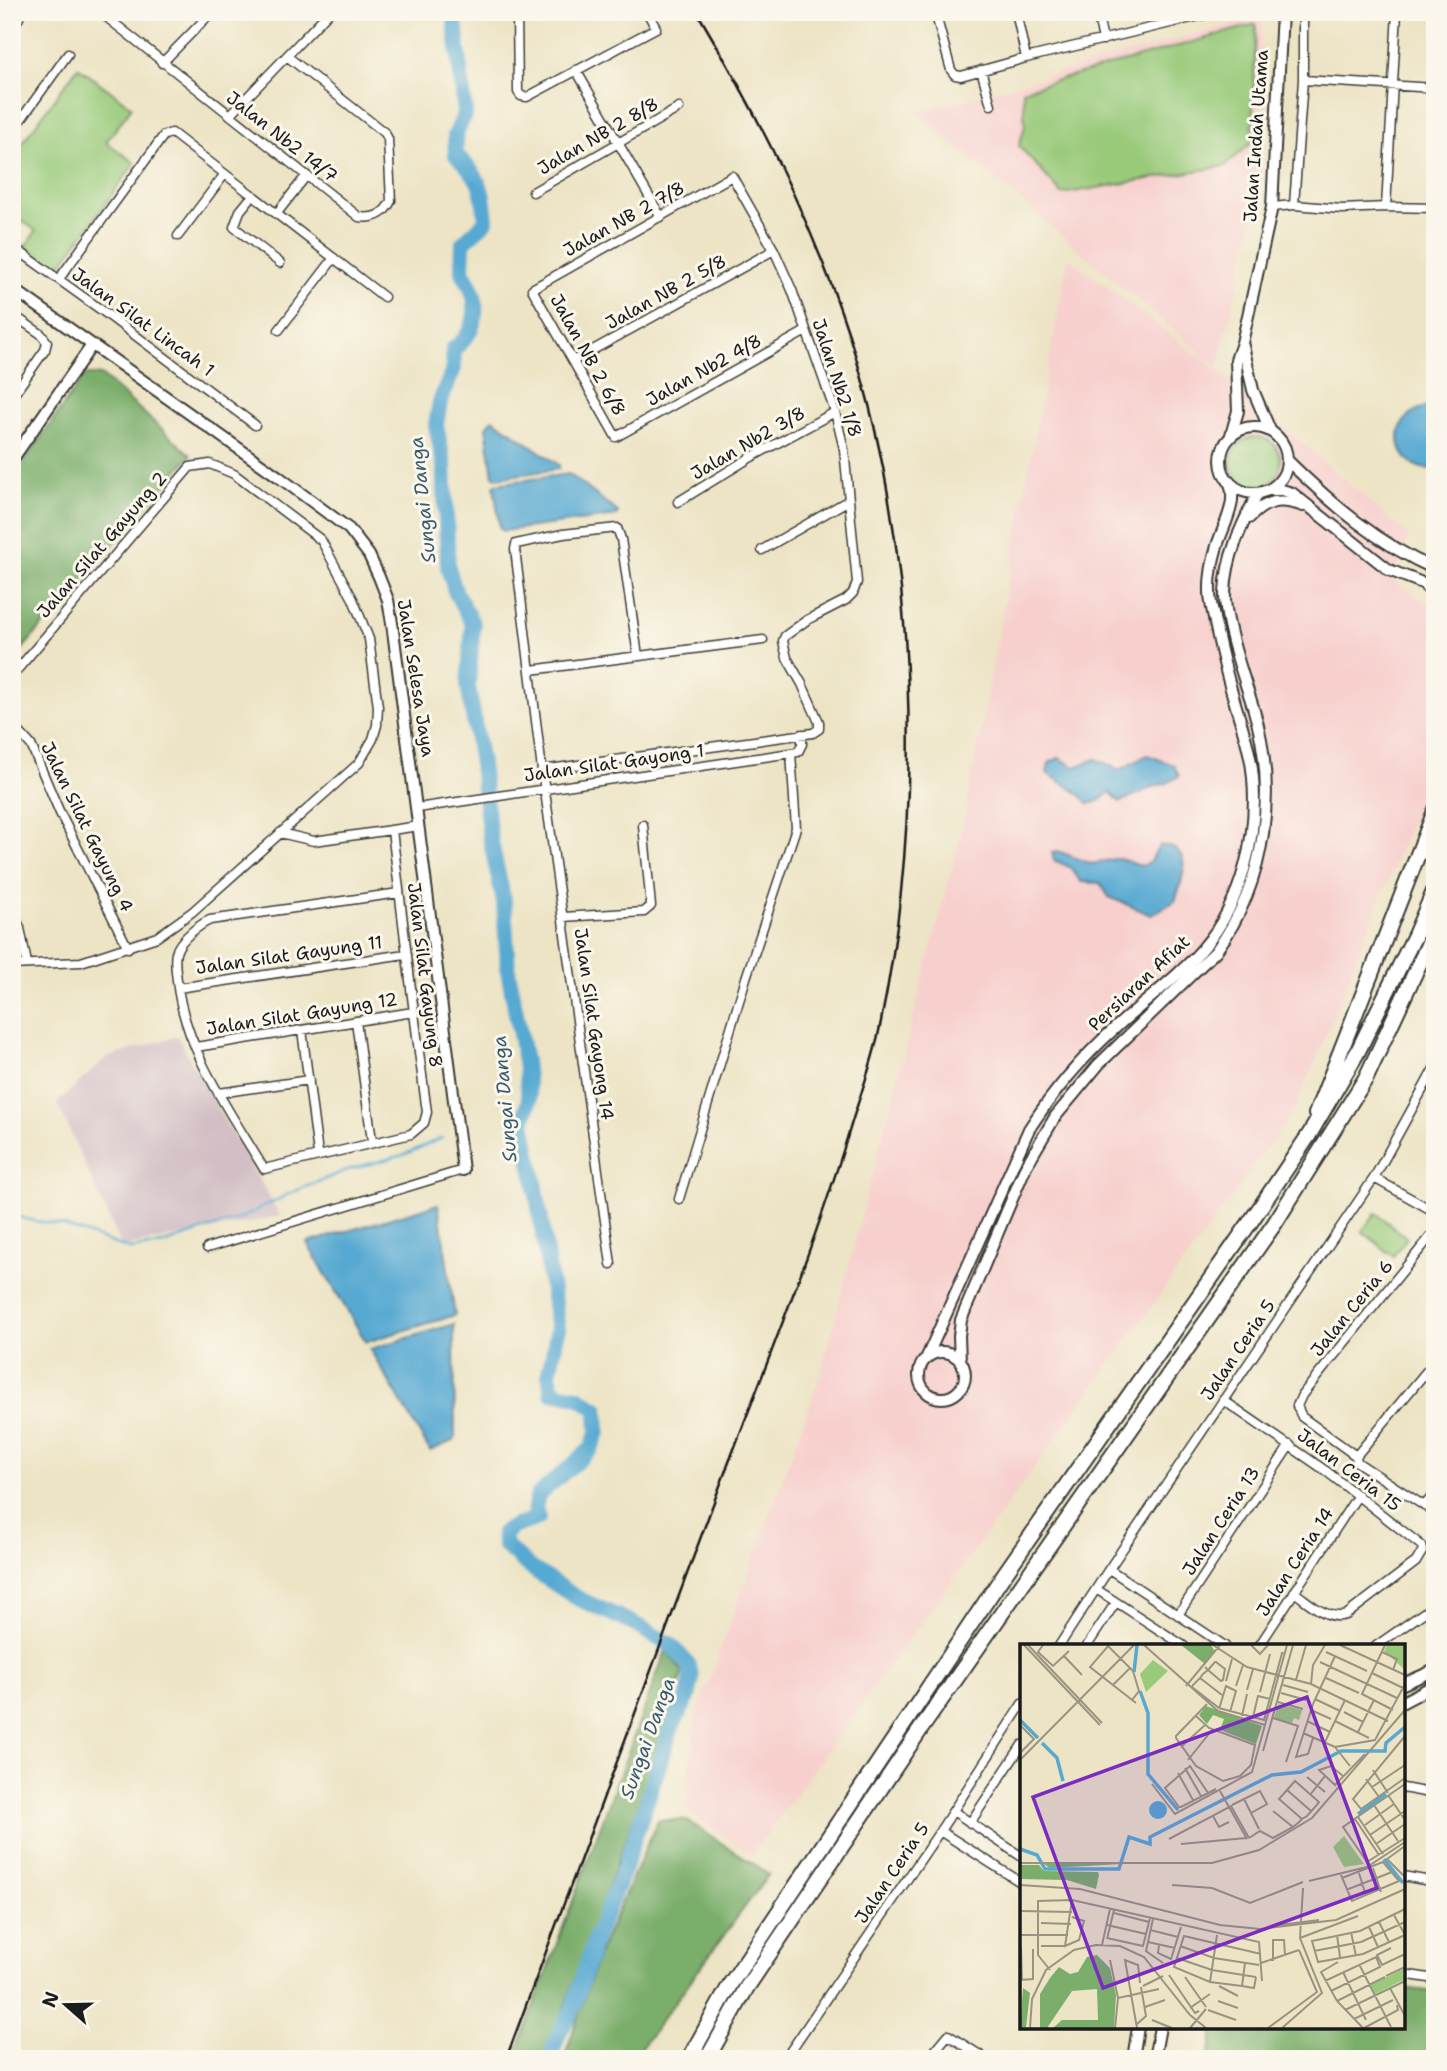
<svg xmlns="http://www.w3.org/2000/svg" width="1447" height="2071" font-family="'Shantell Sans',sans-serif">
<style>
.built{fill:#f7d0ce}
.industrial{fill:#d2bec4}
.green{fill:#99ca7a;stroke:#5a734b;stroke-width:2}
.forest{fill:#7aae6a;stroke:#4b6543;stroke-width:2}
.water{fill:#57a9d2;stroke:#3a6277;stroke-width:2}
.lines{fill:none;stroke-linecap:round;stroke-linejoin:round}
.stream{stroke:#57a9d2;stroke-width:2.5}
.river{stroke:#57a9d2;stroke-width:16}
.street-casing{stroke:#3b3a35;stroke-width:11}
.secondary-casing{stroke:#3b3a35;stroke-width:14}
.highway-casing{stroke:#3b3a35;stroke-width:18}
.street{stroke:#fff;stroke-width:8}
.secondary{stroke:#fff;stroke-width:10}
.highway{stroke:#fff;stroke-width:14}
.rail{stroke:#1c1c1c;stroke-width:2.5}
.labels{text-anchor:middle;stroke-width:6;stroke-linejoin:round;paint-order:stroke}
.street-label{font-size:18px;fill:#1c1c1c;stroke:#fbf7ec}
.water-label{font-size:19px;font-style:italic;fill:#375b6e;stroke:#fbf7ec}
.inset-river{fill:none;stroke:#57a9d2;stroke-width:3.5}
.inset-road{fill:none;stroke:#999481;stroke-width:2}
.view{fill:#7b2cbf;fill-opacity:0.15;stroke:#7b2cbf;stroke-width:3.5}
.inset-edge{fill:none;stroke:#1c1c1c;stroke-width:3.5}
</style>
<rect width="100%" height="100%" fill="#fbf7ec"/>
<filter id="ink" filterUnits="userSpaceOnUse"><feTurbulence type="fractalNoise" baseFrequency=".0143" numOctaves="2"/><feDisplacementMap in="SourceGraphic" scale="14" xChannelSelector="R" yChannelSelector="G"/><feConvolveMatrix kernelMatrix="1 2 1 2 8 2 1 2 1" color-interpolation-filters="sRGB"/></filter>
<filter id="wash" filterUnits="userSpaceOnUse"><feTurbulence type="fractalNoise" baseFrequency=".00686" numOctaves="4" result="noise"/><feDisplacementMap in="SourceGraphic" scale="28" xChannelSelector="R" yChannelSelector="G"/><feGaussianBlur stdDeviation="1.57" result="paint"/><feColorMatrix in="noise" values="0 0 0 0 0 0 0 0 0 0 0 0 0 0 0 0 0 1.4 0 .05"/><feComposite in="paint" operator="in"/></filter>
<g filter="url(#wash)">
<rect width="100%" height="100%" fill="#ede4c5"/>
<path class="built" d="M1262 15 1258 198 1218 368 917 113Z
M1068 257 1227 377 1409 536 1394 581 1435 608V763L1296 1109 752 1855 686 1810 694 1722 821 1373 963 825Z"/>
<path class="industrial" d="M177 1036 280 1216 122 1247 57 1103 106 1058Z"/>
<path class="green" d="M1256 24 1252 142 1225 166 1062 194 1019 146 1025 126 1023 90Z
M78 67 132 107 106 142 135 163 57 270 25 247 36 231 16 216 12 220V157Z
M1231 462a25 25 0 1 1 50 0a25 25 0 1 1-50 0Z
M1376 1213 1407 1238 1393 1256 1362 1231Z"/>
<path class="forest" d="M85 375H101L191 455 12 661V478Z
M666 1650 683 1673 662 1740 546 2059H514Z
M658 1820H686L769 1874 633 2059H564L598 1955Z
M1403 1988 1435 1992V2059H1209L1214 2027H1403Z"/>
<path class="water" d="M1426 407H1435L1434 469C1392 471 1386 416 1426 407Z
M493 419 559 465V469L496 478 493 476 486 427Z
M569 474 618 512 616 516 503 531 500 529 494 486 496 484Z
M1147 755 1174 765 1179 776 1167 783 1155 786 1120 802 1110 792 1100 800 1089 804C1078 790 1062 784 1047 773L1049 763 1059 758 1075 767 1096 759 1120 770Z
M1160 845C1195 848 1183 877 1175 901L1151 915 1109 897 1100 883 1081 882 1070 867 1054 860 1052 853 1058 851 1092 864 1118 858 1141 866 1149 863Z
M438 1204 455 1315 366 1342 307 1243Z
M454 1324 455 1440 430 1451 370 1349Z"/>
<g class="lines">
<path class="stream" d="M12 1214 25 1219 64 1226 130 1249 159 1245 241 1218 293 1192 347 1170 403 1155 442 1138"/>
<path class="river" d="M454 12 465 113 455 136 456 155C481 178 483 187 486 221L463 243 462 272C481 297 481 330 453 349L454 368 440 402 436 425 444 465 448 567 455 591 473 625 468 685 481 764 490 838 504 902 508 970 525 1061 529 1100 523 1123 535 1182 558 1329 549 1373 552 1392 578 1397 597 1409 598 1432 591 1449 538 1495 535 1507 538 1518 515 1526 503 1533 505 1546 531 1568 577 1598 632 1623 671 1645 688 1664 692 1677 688 1697 672 1726 625 1866 595 1939 573 2008 557 2038 550 2059"/>
</g>
</g>
<g filter="url(#ink)">
<g class="lines">
<g class="street-casing">
<path id="street" d="M100 12 359 217C374 219 384 215 391 201L388 139 385 133 288 57
M517 12 518 92 521 96 527 97 656 28 647 12
M935 12 951 70 955 75 961 76 1026 58 1216 12
M1016 12 1026 58
M1097 12 1103 40
M12 27 19 18
M162 63 212 12
M576 70 661 217
M981 70 991 105
M1303 80 1435 88
M230 115 329 12
M12 132 68 54
M533 192 679 108
M253 195 240 211 234 227 280 263
M1294 205 1303 80V12
M1272 207 1294 205 1342 209 1386 207 1435 208
M1386 207 1397 12
M277 213 306 176
M178 236 224 175
M12 246 104 312 255 425
M59 279 164 135 172 133 384 297
M12 314 41 334 47 342 45 350 12 397
M279 330 334 258
M573 361 774 250
M678 502 748 459 835 412
M762 550 849 500
M531 670 763 640
M12 676 190 467 210 464 234 474 321 540 353 599 369 639 378 707 377 725 373 739 359 763 192 912 157 937 81 962 12 965
M12 724 31 745 60 813 128 948
M542 770 515 549 516 544 563 534 617 528 621 539 638 656
M417 808 791 753 798 752 802 744V734
M392 830C403 924 414 1018 427 1112L424 1123 411 1134 264 1169C229 1110 184 1049 177 980 176 971 174 961 176 953 179 940 199 925 210 920L399 893
M280 833 314 841 419 826
M12 909 20 928 27 963
M563 917 644 912 651 906 643 825
M178 988 405 954
M356 1021 372 1141
M302 1030 318 1154
M196 1047 413 1012
M219 1093 309 1080
M1374 1178 1435 1212
M679 1199 746 978 796 828 791 753
M1435 1231 1302 1395 1297 1406 1302 1417 1356 1456 1357 1462 1435 1513
M207 1248 463 1170
M611 1264 542 770 813 733 819 729V722L802 684 787 658 783 641 785 636 807 620 846 600 853 593 857 582 844 449 835 412 792 290 774 250 732 176 532 289 616 437 806 331
M1223 1400 1326 1471 1422 1546 1423 1550 1416 1562 1346 1615C1327 1621 1309 1602 1294 1592
M1356 1456 1435 1361
M1424 1506 1435 1493
M1109 1569 1225 1646
M1096 1589 1184 1646
M1178 1615 1290 1445
M1059 1646 1109 1569 1374 1178 1435 1067
M1087 1646 1116 1602
M1259 1646 1358 1495
M1376 1646 1429 1609
M1403 1788 1435 1794
M953 1811 1022 1857
M970 1823 1022 1745
M940 1831 1022 1883
M1403 1876 1435 1882
M1403 1974 1435 1979
M785 2059 940 1831 1022 1704
M928 2059 948 2035 986 2059"/>
</g>
<g class="secondary-casing">
<path id="secondary" d="M12 288 279 477 349 529 369 555 379 577 388 600 392 623 463 1170
M1243 346 1253 390 1270 430
M1221 460a33 33 0 1 1 66 0a33 33 0 1 1-66 0Z
M1231 435 1238 411 1236 360 1242 343 1272 207 1282 12
M12 460 92 345
M1287 460C1331 503 1378 544 1435 569
M1269 490H1282L1292 493 1389 570 1435 588
M1249 518C1266 500 1280 498 1303 506
M919 1375a23 23 0 1 1 46 0a23 23 0 1 1-46 0Z
M926 1359 1029 1129C1053 1092 1081 1059 1114 1029 1142 1003 1181 975 1204 947 1242 902 1258 836 1253 778 1251 750 1240 722 1233 696 1224 666 1217 634 1211 603 1208 585 1212 563 1217 546 1223 526 1240 500 1228 480
M960 1361 959 1336 961 1320 1026 1166 1055 1117 1099 1064 1216 951C1267 881 1278 789 1253 707 1244 678 1224 622 1225 593 1226 557 1242 524 1258 493
M1403 1684 1435 1670
M1403 1702 1435 1685
M1133 2059 1138 2027
M1154 2059 1160 2027"/>
</g>
<g class="highway-casing">
<path id="highway" d="M1432 568H1435
M1428 586 1435 591
M1316 1114 1435 811
M689 2059 731 1983 1003 1576 1251 1221 1309 1135 1357 1053 1415 935 1435 889
M707 2059 747 1987 920 1730 1275 1223 1366 1078 1435 930"/>
</g>
<use href="#street" class="street"/>
<use href="#secondary" class="secondary"/>
<use href="#highway" class="highway"/>
<path class="rail" d="M506 2059C576 1869 646 1679 718 1491 763 1372 811 1255 848 1135 858 1100 872 1066 879 1031 926 810 918 550 849 335 812 222 758 114 697 12"/>
</g>
</g>
<g class="labels">
<g class="street-label">
<text transform="translate(598 136) rotate(-30)" y="6">Jalan NB 2 8/8</text>
<text transform="translate(1256 136) rotate(-86)" y="6">Jalan Indah Utama</text>
<text transform="translate(282 137) rotate(38)" y="6">Jalan Nb2 14/7</text>
<text transform="translate(624 219) rotate(-29)" y="6">Jalan NB 2 7/8</text>
<text transform="translate(666 292) rotate(-29)" y="6">Jalan NB 2 5/8</text>
<text transform="translate(143 322) rotate(36)" y="6">Jalan Silat Lincah 1</text>
<text transform="translate(588 355) rotate(61)" y="6">Jalan NB 2 6/8</text>
<text transform="translate(704 370) rotate(-29)" y="6">Jalan Nb2 4/8</text>
<text transform="translate(837 378) rotate(72)" y="6">Jalan Nb2 1/8</text>
<text transform="translate(748 443) rotate(-30)" y="6">Jalan Nb2 3/8</text>
<text transform="translate(102 545) rotate(-49)" y="6">Jalan Silat Gayung 2</text>
<text transform="translate(416 678) rotate(81)" y="6">Jalan Selesa Jaya</text>
<text transform="translate(614 763) rotate(-8)" y="6">Jalan Silat Gayong 1</text>
<text transform="translate(87 827) rotate(64)" y="6">Jalan Silat Gayung 4</text>
<text transform="translate(289 955) rotate(-8)" y="6">Jalan Silat Gayung 11</text>
<text transform="translate(425 975) rotate(83)" y="6">Jalan Silat Gayung 8</text>
<text transform="translate(1139 983) rotate(-43)" y="6">Persiaran Afiat</text>
<text transform="translate(302 1014) rotate(-9)" y="6">Jalan Silat Gayung 12</text>
<text transform="translate(594 1024) rotate(82)" y="6">Jalan Silat Gayong 14</text>
<text transform="translate(1352 1308) rotate(-51)" y="6">Jalan Ceria 6</text>
<text transform="translate(1238 1350) rotate(-56)" y="6">Jalan Ceria 5</text>
<text transform="translate(1349 1470) rotate(37)" y="6">Jalan Ceria 15</text>
<text transform="translate(1221 1521) rotate(-57)" y="6">Jalan Ceria 13</text>
<text transform="translate(1295 1562) rotate(-57)" y="6">Jalan Ceria 14</text>
<text transform="translate(892 1873) rotate(-56)" y="6">Jalan Ceria 5</text>
</g>
<g class="water-label">
<text transform="translate(422 500) rotate(-96)" y="7">Sungai Danga</text>
<text transform="translate(504 1099) rotate(-95)" y="7">Sungai Danga</text>
<text transform="translate(647 1738) rotate(-70)" y="7">Sungai Danga</text>
</g>
</g>
<g transform="translate(1020 1644)">
<rect width="385" height="385" fill="#ede4c5"/>
<path d="M367 1H385V26L364 7ZM133 16 148 27 126 48 120 30ZM258 60 282 66 279 76 274 74 272 79 254 74ZM324 192 344 220 324 223 313 203ZM384 325 385 335 355 350 350 341Z" fill="#99ca7a"/>
<path d="M161 1H191L195 8 185 20ZM186 62 242 82 236 100 200 86 204 75 193 71 187 80 179 71ZM24 220H101L30 224ZM0 221H19L24 227 78 228 79 231 76 245 47 236 0 235ZM77 311 90 324 96 351 94 384H33L42 376H78L77 345 52 347 27 384H20V350L30 334 39 323 50 330 58 328 67 313ZM3 344 10 349 6 383 0 384Z" fill="#7aae6a"/>
<path d="M129 166a9 9 0 1 1 18 0a9 9 0 1 1-18 0Z" fill="#57a9d2"/>
<path class="inset-river" d="M114 28 117 1M120 47 128 69V130L158 166M0 76 18 94M22 99 37 114 43 137M338 170 366 150M0 205 17 211 25 225H99L109 193 130 200V193L234 140 252 131 281 128 321 107H365L366 99 385 83M364 215 383 239"/>
<path class="inset-road" d="M4 1 80 81M8 1 82 79M23 1 18 8 33 22 49 7M89 1 70 23 116 59M124 1 198 67 245 81M193 1 227 23 291 40 368 77M231 1 240 10 248 1M320 1 385 31M365 1 342 50 373 66M88 2 113 27 119 47 112 56M306 8 347 27M362 8 377 15 373 26M44 12 62 31M300 18 377 54M185 23 188 26 201 37 203 36 205 25 196 18H195L188 26 183 30 180 34 173 41 172 43 199 64 244 76 262 9 265 10M352 29 383 44M180 34 202 51M306 34 339 49M276 36 286 1M206 37 212 15M291 40 293 21 305 1M93 41 110 24M263 41 288 48M166 42 200 1M216 42 223 21M227 46 233 25M240 48 250 10M261 49 286 56M295 55 320 67M258 58 283 65M199 65 206 42 216 47 210 68M291 66 311 75M324 68 343 78M176 72 189 84 235 101 231 121 220 132 203 137 176 122 156 94V92L187 60M222 72 227 50M233 73 238 52 250 55M253 74 278 82 266 118M287 77 310 88M315 77 349 94M0 81 14 95 0 109M338 88 354 56M283 89 315 103M385 92 333 155 341 165 385 134M293 94 288 110 276 113 293 60 315 12M305 98 325 56M161 103 185 81M243 107 273 1M0 116 114 1M168 116 192 86M330 122 315 103 355 96 385 40M165 124 181 152M353 126 368 149M158 129 173 156M323 132 311 122 299 126 315 141 345 110M287 133 305 148M346 135 359 153M132 140 155 170 232 128 267 1M385 140 323 183 347 218 385 194M352 143 385 121M267 146 291 167M200 147 227 195M188 149 170 122 145 144 159 163H161L196 145M290 151 305 132M368 151 385 176M224 155 239 185M212 161 240 147 247 160 231 169M354 161 378 197M253 167 273 183M193 172 199 183 209 178M338 173 363 210M335 175 359 211M345 181 374 160M350 191 385 167M229 194 240 187 253 194 273 183 278 179 282 175 287 172 295 163 299 158 275 137 259 155 282 175M149 195 211 162 229 194M161 200 226 194M356 200 385 180M385 202 367 215 385 233M0 219H192L239 206 292 174 385 66M353 224 361 248M339 229 346 252M321 231 332 257 379 237 363 218 322 234M289 237 347 223 385 198M0 241 60 245 200 281 240 285 316 276 385 245M152 241 192 244 230 259 283 238M326 246 372 228M385 265 340 287 292 297 298 318 343 310 385 291M0 267 52 268M94 269 129 278M374 271 385 291M52 273 64 277 59 296 45 302 52 256M133 275 126 307 143 319M359 278 369 298M21 279 51 280M87 281 126 290M251 282 299 276M349 283 358 303M130 286 158 293M331 288 336 312M0 291H48M317 291 320 313M87 294 123 302 130 274M280 294 338 272M87 295 94 266M128 298 155 304M82 301 90 265M139 301 138 309 151 315 161 283M21 302H45M160 302 194 314 239 321M1 303 2 336M371 304 357 311 362 321 385 310M294 307 341 298 385 278M157 314 192 326 236 333M90 316 98 354 95 384M253 317V296H264L265 311M318 318 301 328 317 357 343 384M241 319 279 306M339 320 371 383M30 326 18 311V257L52 256 239 298 242 337M323 328 346 376M149 331 175 369 179 367M366 332 385 323M165 333 186 363M236 333 234 344 222 342 190 338 154 323 164 292 241 310M0 336 13 335V305M305 337 356 313 360 323 311 347M190 338 197 291M123 342 143 332M199 342 218 352M222 342 225 319M370 344 385 372M98 354 139 345M198 357 218 364M317 357 365 333M125 363 145 356M170 364 190 350M188 366 216 376M325 366 385 337M334 375 373 356M132 376 152 384M117 380 126 372 121 343M10 384 12 355 26 326 54 306 76 301 100 302 124 313 170 371 186 384M117 384 105 316 118 321 120 339M170 384 186 365M248 384 297 348 279 306M262 384 302 349 280 294 283 244M344 384 378 366 377 361"/>
<path class="view" d="M287 53 357 244 83 344 13 153Z"/>
<rect width="385" height="385" class="inset-edge"/>
</g>
<rect width="1447" height="2071" fill="none" stroke="#fbf7ec" stroke-width="42"/>
<g transform="translate(66 2005) rotate(290)" stroke="#fbf7ec" stroke-width="5" paint-order="stroke">
<path d="M0-5L12 26L0 18L-12 26Z" fill="#1c1c1c"/>
<text y="-10" font-size="19" font-weight="bold" text-anchor="middle" fill="#1c1c1c">N</text>
</g>
</svg>
